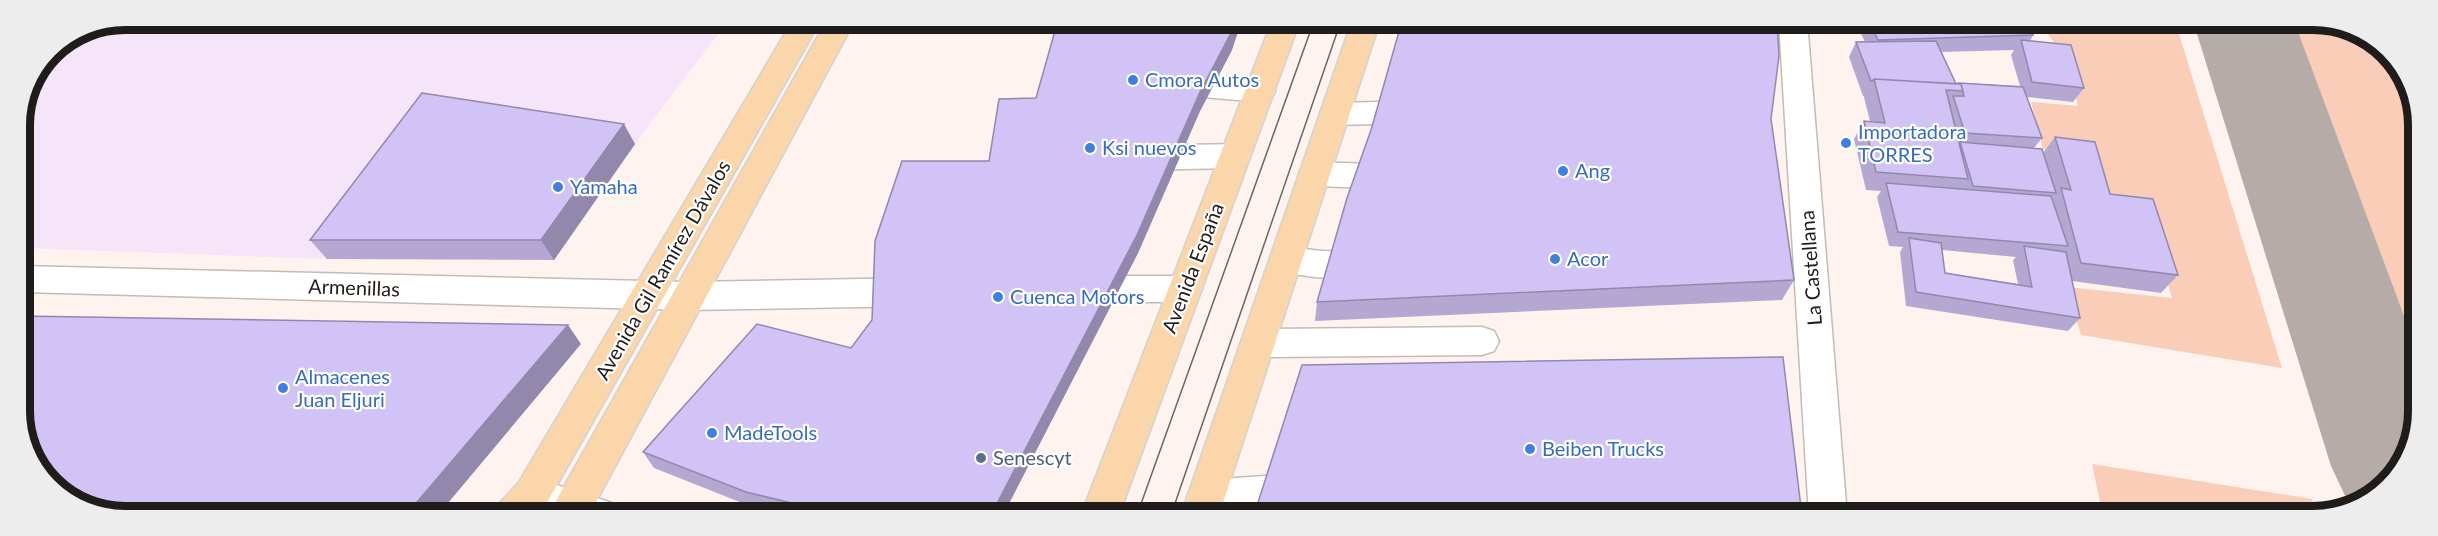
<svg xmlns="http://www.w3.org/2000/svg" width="2438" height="536" font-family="Lato,sans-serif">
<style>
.industrial{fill:#f6e5f8}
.green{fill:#f9cdb8}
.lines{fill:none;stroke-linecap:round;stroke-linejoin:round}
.taxiway{fill:#b5aca8;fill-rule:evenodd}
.minor-casing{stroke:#c5bbb5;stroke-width:3}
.major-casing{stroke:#d2d2d1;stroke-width:3}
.minor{fill:#fff;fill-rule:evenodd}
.major{fill:#fad6aa;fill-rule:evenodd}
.tram{stroke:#6c6562;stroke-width:1.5}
.wall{fill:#b4a8d3;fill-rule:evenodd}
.shaded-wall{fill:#9288ac}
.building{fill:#d1c3f5;stroke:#9288ac;stroke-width:1.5}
.shop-dot{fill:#3f7fe0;stroke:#fff;stroke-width:2}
.service-dot{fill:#5c6f8a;stroke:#fff;stroke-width:2}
.labels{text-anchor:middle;stroke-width:4.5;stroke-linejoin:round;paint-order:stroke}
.shop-label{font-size:20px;fill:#366cbe;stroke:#fff;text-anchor:start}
.street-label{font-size:20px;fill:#201c1a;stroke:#fff}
.service-label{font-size:20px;fill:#4e5e75;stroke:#fff;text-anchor:start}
.rim{fill:none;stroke:#201c1a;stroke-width:8}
</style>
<rect width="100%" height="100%" fill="#fef3ee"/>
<path class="industrial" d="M125 20H729L635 144 436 113 327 259 20 248V119L51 50 85 27Z"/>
<path class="green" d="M2038 21H2175L2282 368 2081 335 2067 287 2172 298 2147 213 2104 204 2089 156 2043 149 2031 102 2078 106 2066 58Z
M2289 21H2333L2387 50 2416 104 2417 358Z
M2092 464 2312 499 2317 516H2103Z"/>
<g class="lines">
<path class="taxiway" d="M2193 21H2294L2416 348 2417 431 2382 490 2349 504 2331 466Z"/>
<g class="minor-casing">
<path id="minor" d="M1779 21H1807L1847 516H1809Z
M1169 72 1260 80 1271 83 1275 91 1271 99 1260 102 1169 94 1159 90 1154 83 1159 76Z
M1420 101 1431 104 1435 112 1431 120 1420 123 1335 125 1324 122 1320 114 1324 106 1335 103Z
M1235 144 1246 148 1250 156 1246 164 1235 168 1135 170 1124 166 1120 158 1124 150 1135 146Z
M1315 162 1400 165 1411 169 1416 177 1411 185 1400 189 1315 186 1304 182 1299 174 1304 166Z
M1286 247 1322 251 1374 252 1386 256 1390 265 1386 274C1358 283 1302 278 1274 269L1270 260 1274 251Z
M21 266 688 282 919 278 931 282 936 292 931 302 919 306 688 310 21 292Z
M1075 276H1185L1197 279 1202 289 1197 299 1185 302H1075L1063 299 1058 289 1063 279Z
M1482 327 1494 331 1499 341 1494 351 1482 355 1258 357 1246 353 1241 343 1246 333 1258 329Z
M1306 473 1319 478 1325 490 1319 502 1306 507 1206 514 1193 509 1187 497 1193 485 1206 480Z
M532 477 612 503 618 515H545L519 506 513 494 519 482Z"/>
</g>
<g class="major-casing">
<path id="major" d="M793 20H821L545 506 537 515H494L500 503 519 482Z
M827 20H855L589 515H548Z
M1272 21H1300L1119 515H1081Z
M1352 21H1380L1219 515H1181Z"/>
</g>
<use href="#minor" class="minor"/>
<use href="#major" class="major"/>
<path class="tram" d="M1137 515 1314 21
M1171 515 1341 21"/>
</g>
<path class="wall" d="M1855 21H2025L2033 35 2030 41 2084 88 2073 102 2027 97 2042 138 2034 148 2043 153 2055 137 2110 194 2178 275 2161 293 2072 281 2080 318 2068 331 1906 306 1900 252 1903 247 1889 246 1877 197 1881 191 1866 190 1854 139 1864 121H1870L1864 97V96H1863L1849 57 1856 42H1865ZM2014 50 2011 55 2020 86 1959 83V84H1956L1941 52ZM1942 250 2016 257 2013 260 2018 284 1945 273Z
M1232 50 1200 111 1138 253 1003 515H786L755 508 654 468 643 452 851 348 989 161 1036 98Z
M635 144 554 260 327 259 310 240Z
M1794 280 1782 300 1315 321 1317 302Z"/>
<path class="shaded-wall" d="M1236 20H1242L1232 50 1200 111 1138 253 1003 515H991Z
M624 124 635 144 554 260 541 240Z
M568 325 581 344 438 515H406Z"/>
<path class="building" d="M1058 20H1236L1232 31 1200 92 1137 235 991 515H841L746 492 643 452 757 324 851 348 872 320 875 241 902 161H989L999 99 1036 98Z
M1402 21H1777L1779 56 1771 119 1794 280 1317 302 1347 198 1371 130Z
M1869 21H2025L2033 35 1878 40Z
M2021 40 2071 45 2084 88 2032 82Z
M1936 41 1956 84 1874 79 1872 81H1871L1856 42Z
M1874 79 1961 84 1963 91 1946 90 1968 179 1876 172 1864 121 1885 123Z
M1959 83 2023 87 2042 138 1965 133 1953 96H1964L1961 84H1960Z
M422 93 624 124 541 240H310Z
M2055 137 2095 142 2110 194 2153 199 2178 275 2081 263 2061 188 2071 190Z
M1960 142 2042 149 2056 193 1973 186Z
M1886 183 2051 196 2068 246 1898 232Z
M1909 238 1941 243 1945 273 2032 287 2024 246 2066 252 2080 318 1916 292Z
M21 316 568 325 406 515H105L51 486 22 432Z
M1783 357 1802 516 1254 515 1302 365Z"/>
<g class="shop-dot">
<circle cx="1133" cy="80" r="6"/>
<circle cx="1846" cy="143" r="6"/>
<circle cx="1090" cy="148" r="6"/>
<circle cx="1563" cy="171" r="6"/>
<circle cx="558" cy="187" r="6"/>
<circle cx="1555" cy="259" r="6"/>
<circle cx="998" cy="297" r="6"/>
<circle cx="283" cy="388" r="6"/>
<circle cx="712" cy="433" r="6"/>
<circle cx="1530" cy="449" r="6"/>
</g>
<circle class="service-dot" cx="981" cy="458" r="6"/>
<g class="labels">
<g class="shop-label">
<text x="1145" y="87">Cmora Autos</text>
<text x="1858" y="139">Importadora<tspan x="1858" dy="23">TORRES</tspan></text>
<text x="1102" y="155">Ksi nuevos</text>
<text x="1575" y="178">Ang</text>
<text x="570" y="194">Yamaha</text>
<text x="1567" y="266">Acor</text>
<text x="1010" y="304">Cuenca Motors</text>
<text x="295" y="384">Almacenes<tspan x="295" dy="23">Juan Eljuri</tspan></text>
<text x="724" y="440">MadeTools</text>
<text x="1542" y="456">Beiben Trucks</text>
</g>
<g class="street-label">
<text transform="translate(1193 268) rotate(-69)" y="7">Avenida España</text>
<text transform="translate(1811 268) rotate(-94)" y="7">La Castellana</text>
<text transform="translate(663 270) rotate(-60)" y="7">Avenida Gil Ramírez Dávalos</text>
<text transform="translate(354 288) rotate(2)" y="7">Armenillas</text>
</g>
<g class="service-label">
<text x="993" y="465">Senescyt</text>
</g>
</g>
<path d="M0 0H2438V536H0ZM125 30H2313A95 95 0 0 1 2408 125V411A95 95 0 0 1 2313 506H125A95 95 0 0 1 30 411V125A95 95 0 0 1 125 30Z" fill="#ededed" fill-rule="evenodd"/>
<path class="rim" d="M125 30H2313A95 95 0 0 1 2408 125V411A95 95 0 0 1 2313 506H125A95 95 0 0 1 30 411V125A95 95 0 0 1 125 30Z"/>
</svg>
